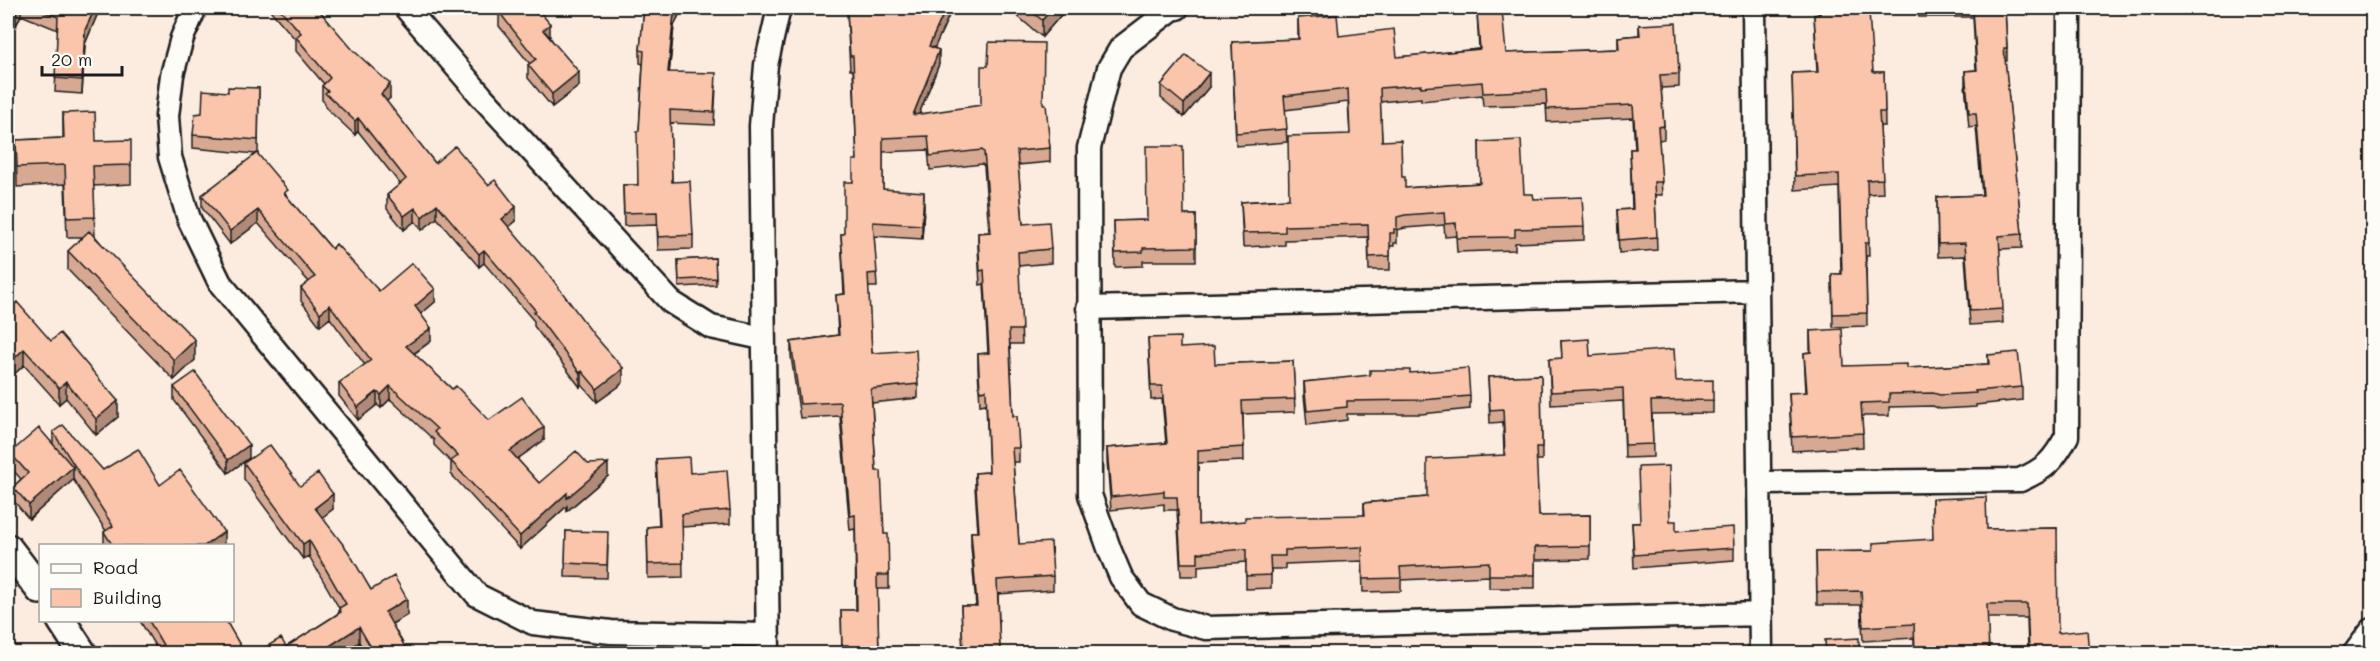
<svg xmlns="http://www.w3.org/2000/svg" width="2380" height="661" font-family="Mali,sans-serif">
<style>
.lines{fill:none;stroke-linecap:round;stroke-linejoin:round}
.minor-casing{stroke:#1c1c1c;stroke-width:27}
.tertiary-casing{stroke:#1c1c1c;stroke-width:32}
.minor{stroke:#fdfcf7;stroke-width:22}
.tertiary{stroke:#fdfcf7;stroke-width:27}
.wall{fill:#d7a993;stroke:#1c1c1c;stroke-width:1.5}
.shaded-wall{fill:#af8a78;stroke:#1c1c1c;stroke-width:1.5}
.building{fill:#fac5ab;stroke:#1c1c1c;stroke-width:1.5}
</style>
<rect width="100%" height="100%" fill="#fcece0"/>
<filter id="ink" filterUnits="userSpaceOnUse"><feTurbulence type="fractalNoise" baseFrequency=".0167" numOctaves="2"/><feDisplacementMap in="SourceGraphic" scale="12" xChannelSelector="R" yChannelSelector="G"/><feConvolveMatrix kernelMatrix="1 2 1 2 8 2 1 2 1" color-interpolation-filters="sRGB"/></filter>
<g filter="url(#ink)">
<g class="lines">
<g class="minor-casing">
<path id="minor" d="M195 8 182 38 172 75 167 116 170 157 189 219 220 283 477 595 533 623 611 632 768 635
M406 8 483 98 671 302 711 327 762 338
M1177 8 1172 9 1121 48 1109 68 1089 148 1090 495 1110 551 1121 577 1141 604 1172 619 1206 628 1761 614
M1754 8 1761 654
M1088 308 1757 291
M1760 483 2020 480C2046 469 2054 460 2067 436L2069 8
M768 654 761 126 766 65 779 8
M2354 654 2372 630"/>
</g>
<g class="tertiary-casing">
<path id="tertiary" d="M8 548 40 590
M61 620 83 654"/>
</g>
<use href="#minor" class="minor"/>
<use href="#tertiary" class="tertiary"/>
</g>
<path class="wall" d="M8 8H100L85 44 82 94 55 92 58 30 21 15 16 26 8 22Z
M270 8H319L318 9 390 98 386 101 435 163 516 221 509 227 623 382 618 387 597 402 582 385 580 387 534 326V321L484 263 479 267 437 218 422 230 415 221 404 230 387 209V195L400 184 358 131 355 135 325 107V103L322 100V86L324 84 296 51V40L270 10Z
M500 8H537L550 37 579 86 552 107 528 78V65L530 64 499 26V12L502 10Z
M644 8H682L674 26 669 72 716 86 714 125 670 123 672 182 693 235V249L658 250 657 225 624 226 623 185H638L639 131 643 64 640 63V50Z
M951 8V11L934 48 939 64 919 114 1043 104 1050 148V162L1018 165 1023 224 1051 249V263L1018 266 1022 344H1010L1013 416 1019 448V462H1013L1019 544 1053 576V590L998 594 1000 654H963L961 606H976L971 546V532H978L975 487V473L989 472 986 404 980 405 978 368V354L988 353 984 284 980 285 978 247V233L989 232 984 166 982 164 930 170 928 150 883 152V189L924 206 922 239 874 236 877 287H868L872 353 918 384V398L872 403 876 471 889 575V589H877L879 654H842L841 610H856L855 529 850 530 840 416 800 418 791 356V342L838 335 836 295 844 294 841 234H844L857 160 853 70H850L847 11Z
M1008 8H1067L1042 37Z
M1819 8H1861L1873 72H1884L1885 126H1880L1883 193 1867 194 1869 256H1866L1867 326 1833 327 1832 274H1841L1839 187 1795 190 1792 73 1817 72 1814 15 1819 14Z
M1919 8H2005L2007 48V61H2005L2022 234V248L1999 249 2003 323 1970 325 1965 256 1938 257 1937 197 1982 195 1976 126 1969 127 1965 84V71L1976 70 1973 17H1919Z
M1477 12 1506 53 1618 49V37L1639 35V25L1679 74V87L1661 88 1664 126V139L1659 140 1662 195H1655L1657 250 1619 253 1617 210 1632 209 1630 149H1635L1633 118 1547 122 1546 104 1483 106 1482 95 1421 101V98L1380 102 1382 141 1402 177 1405 188 1480 183 1479 142 1524 194 1584 227V240L1515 243V250L1457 252 1456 236 1445 237 1444 225 1405 228 1397 230V243H1394V246H1390V270H1369L1368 237 1285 240V245L1243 247 1241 202 1289 199 1350 134 1348 102 1285 110 1287 142 1236 146 1232 42 1298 39V18L1339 36 1397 57 1479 49Z
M1161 85 1209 87 1184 117 1161 98Z
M259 88 258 154H257L288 198 332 249 379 291 435 302 421 314 431 341 414 354 452 389 489 420 544 440 517 459 539 483 588 464 608 476 567 511V506L520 549 451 474V462L434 445V440L390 399 381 408 377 405 358 420 339 396V383L365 365 330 318 320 326 301 301V288L309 282 258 223 230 244 202 208V195L256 154 193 148V135L202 113 228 92Z
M63 113 96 141 131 165V184L93 186 95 236 195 360 174 380 68 270V251L83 237H67L65 184 17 187 16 140 63 138Z
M1184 215H1196V261H1143V266L1115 267 1114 221 1147 220Z
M715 258 716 285 679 287 678 260Z
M8 311 118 417 96 435 66 398 59 404 24 365 8 380Z
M1810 331 1844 366 1907 368 1988 364V355L2022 387V400L1976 405V407L1940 409 1933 406 1889 407V416H1862L1863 447 1792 451 1789 393H1806L1804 353 1810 352Z
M1148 338 1180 348 1215 364 1293 361 1295 412 1243 414 1244 461 1198 463V525L1364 515V503L1427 497 1504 455 1503 422 1490 423 1488 377 1541 375 1542 460H1536L1539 516 1590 515V559L1535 560V588H1489V576L1401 580V591L1363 592 1362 561 1285 564V569H1271V588L1246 589V562L1198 566V576H1181L1177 510H1164V504L1111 510 1107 461V448L1166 443 1162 399 1151 400Z
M1561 341 1590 356 1676 381 1713 400V413L1652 414 1653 457 1625 458 1623 401 1551 405 1549 359H1562Z
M1410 373 1470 396V409L1421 414H1347V420L1307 425 1304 395V382Z
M174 387 249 458 228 473 174 400Z
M53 432 103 470 160 485 224 546H104V532L106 531 73 479V480L29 519 13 500V487L21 479 10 467V453L53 444Z
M656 459 690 473 730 510V524L682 527 683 577 648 578 647 527 659 526Z
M244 463 300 486 333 509 322 517 371 590 407 615 392 624 409 654H366L359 642 341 654H254L286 647 339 613V608L309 556 303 559 244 479Z
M1932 499 1987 529 2057 528 2028 651 2027 618H1987L1989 654H1914V638L1863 641 1861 605H1817L1816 552 1873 551 1933 540Z
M1670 521 1676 531 1734 548V560L1634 568 1632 523Z
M566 531 608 546 607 578 565 577Z
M140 621H226L245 654H154V650L157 649Z"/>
<path class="shaded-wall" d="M19 8H21V15L16 26V13Z
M95 8H100L85 44 82 94 85 30Z
M677 8H682L674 26 668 85V72L674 13Z
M946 8H951V11L929 60V46Z
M1053 8H1067L1042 37V20Z
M550 24V37L543 30Z
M939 50V64L913 129V115Z
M579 72V86L552 107V94Z
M1209 73V87L1184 117V104Z
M390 84V98L381 107V94Z
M358 118V131L355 135V121Z
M924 192V206L922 239V225Z
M437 204V218L422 230V217Z
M516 207V221L502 232V219Z
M415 208V221L404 230V216Z
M258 210V223L230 244V231Z
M484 250V263L479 267V254Z
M435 289V302L415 319V306Z
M330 305V318L320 326V313Z
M431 328V341L406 359V346Z
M195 340V360L174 380V360Z
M24 349V365L8 380V364Z
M623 368V382L618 387 597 402V389Z
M582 371V385L580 387V373Z
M66 382V398L59 404V388Z
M390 386V399L381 408V395Z
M377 392V405L358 420V407Z
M118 401V417L96 435V419Z
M544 427V440L510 464V451Z
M249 445V458L228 473V460Z
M608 463V476L567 511V506L520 549V536L567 493Z
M73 467V480L29 519V505Z
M333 494V509L315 523V508Z
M224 532V546H204Z
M309 540V556L303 559V544Z
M407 599V615L385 628V612Z
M359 627V642L341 654H317Z"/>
<path class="building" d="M8 8H19L16 13 8 9Z
M35 8H95L85 30 82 80 55 78 58 17Z
M279 8H317L353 50 390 84 381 94 435 163 455 146 488 185 495 180 516 207 502 219 547 272 594 335 623 368 618 373 597 389 582 371 580 373 534 312 536 311 484 250 479 254 437 204 422 217 415 208 404 216 387 195 406 179 358 118 355 121 325 93 328 91 322 86 330 78 296 37 301 33Z
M506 8H537L550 24 543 30 579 72 552 94 528 65 536 59 499 12Z
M644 8H677L674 13 668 72 716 73 714 112 670 110 672 182 690 181 693 235 658 237 657 212 624 213 623 185H638L637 131H639L644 51 640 50Z
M851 8H946L929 46 939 50 913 115 981 105V66H988L989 42 1044 43 1043 104H1046L1050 148 1017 151 1023 224 1049 222 1051 249 1018 252 1022 330H1009L1013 416H1017L1019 448H1012L1019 544 1051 542 1053 576 997 580 1000 649 963 650 961 606H977L971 532H979L975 473 989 472 986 390 980 391 978 354 989 353 984 270 980 271 978 233 991 232 984 152 982 150 930 156 928 136 883 138V189L924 192 922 225 873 222 877 273 868 274 872 353 916 350 918 384 871 389 876 471H881L884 534H888L889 575H877L879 654H849L848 645H842L841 610H857L855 515 850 516 840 402 800 404 791 342 839 335 836 295 845 294 841 234H844V182H853V160H857L853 56H850L847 11Z
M1027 8H1053L1042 20Z
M1820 8H1861V12L1869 11 1873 72H1884L1885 112H1879L1883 179 1867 180 1869 243H1865L1867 313 1833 314 1832 274H1842L1839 174 1795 176 1792 73 1818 72 1814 15 1820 14Z
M1973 8H2005L2007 48H2004L2022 234 1999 236 2003 309 1970 311 1965 243 1938 244 1937 197 1983 195 1976 113H1969L1965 71 1977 70Z
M1502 10 1506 53 1619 49 1618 37 1640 35 1639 25 1676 23 1679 74 1660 75 1664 126 1658 127 1662 182H1654L1657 237 1619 240 1617 210 1633 209 1630 149H1636L1633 105 1547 109 1546 90 1483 93 1482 82 1421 87V85L1380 88 1382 141 1401 140 1402 177H1405V188L1480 183 1479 142 1521 140 1524 194H1533L1534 199 1582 197 1584 227 1515 229V237L1457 238 1456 223 1445 224 1444 212 1405 215 1397 217V229H1394V233H1390V256L1369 257 1368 224 1285 226V232L1243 233 1241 202 1289 199 1288 136 1350 134 1348 89 1284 96 1287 129 1236 133 1232 42 1299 39 1298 18 1337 15 1339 36 1394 29 1397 57 1480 49 1477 12Z
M1186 55 1209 73 1184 104 1161 85Z
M228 87 259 88 258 140 193 135 195 114 202 113 203 90 228 92Z
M95 112 96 141 131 140V165L93 166 95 217 67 218 65 165 17 167 16 140 64 138 63 113Z
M1146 146H1183L1184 215H1196V247L1143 248V252L1115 253 1114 221 1147 220Z
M257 153 288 190 284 193 332 249 336 244 379 291 412 263 435 289 415 306 431 328 406 346 452 389 456 386 489 420 522 397 544 427 510 451 539 483 576 451 588 464 608 463 567 498V493L520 536 451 461 458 456 434 432 437 429 390 386 381 395 377 392 358 407 339 383 371 360 330 305 320 313 301 288 315 277 258 210 230 231 202 195Z
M89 231 195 340 174 360 68 251Z
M715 258 716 278 679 280 678 260Z
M17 302 51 341 60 333 118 401 96 419 66 382 59 388 24 349 8 364V311Z
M1842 329 1844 366 1907 364V368L1989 364 1988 355 2018 352 2022 387 1975 391 1976 393 1940 395 1933 393 1889 394V402L1861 403 1863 433 1792 437 1789 393 1807 392 1804 353 1811 352 1810 331Z
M1180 337V348L1214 346 1215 364 1293 361 1295 399 1242 401 1244 447 1198 450V525L1245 521V517L1365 515 1364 503 1427 497V459L1505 455 1503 409 1490 410 1488 377 1541 375 1542 447H1536L1539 516 1590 515V546L1535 547V575H1489V562L1400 567 1401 578 1363 579 1362 547 1285 550V556H1270L1271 575 1246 576V549L1198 553V563H1181L1177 497H1164V491L1111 497 1107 448 1167 443 1162 386H1151L1148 338Z
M1589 339 1590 356 1674 349 1676 381 1713 380V400L1651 401 1653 444 1625 445 1623 388 1551 392 1549 359 1562 358 1561 341Z
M1468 368 1470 396 1421 400 1347 401V407L1307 411 1304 382 1370 375V370H1410V373Z
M195 372 249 445 228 460 174 387Z
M63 425 103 470 138 449 160 485 180 470 224 532 204 546H113L104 532 113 526 53 432Z
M39 428 73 467 29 505 13 487 28 473 10 453Z
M270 445 300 486 318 473 333 494 315 508 348 551 371 590 394 576 407 599 385 612 409 654H375L359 627 317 654H254L281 638 286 647 341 612 339 608 346 604 309 540 303 544 244 463Z
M689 457 690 473 727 470 730 510 682 514 683 563 648 564 647 527 660 526 656 459Z
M1669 466 1670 521H1676V531L1733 527 1734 548 1634 555 1632 523H1640L1638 467Z
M1986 497 1987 529 2057 528 2058 633 2087 630 2089 654H2022V651H2029L2027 604H1987L1989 654H1915L1914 624 1863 627 1861 591 1817 592 1816 552 1873 551V543L1933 539 1932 499Z
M566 531 608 532 607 565 565 563Z
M149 621H226L245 654H157L154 650 163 645Z
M1859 638V654H1826L1825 640Z"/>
</g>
<rect width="2380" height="661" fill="none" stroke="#fdfcf7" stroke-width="30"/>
<rect x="15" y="15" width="2350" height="631" fill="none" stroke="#1c1c1c" stroke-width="2" filter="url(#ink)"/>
<rect x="39" y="544" width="195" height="78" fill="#fdfcf7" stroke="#a3a29f" stroke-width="1.5"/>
<rect x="51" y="564" width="30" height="9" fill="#fdfcf7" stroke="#a3a29f" stroke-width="1.5"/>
<text x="93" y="574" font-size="18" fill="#1c1c1c">Road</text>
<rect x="51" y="589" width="30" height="18" fill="#fac5ab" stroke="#a3a29f" stroke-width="1.5"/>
<text x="93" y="604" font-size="18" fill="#1c1c1c">Building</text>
<path d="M42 66v9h80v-9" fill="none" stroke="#1c1c1c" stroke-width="3"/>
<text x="51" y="66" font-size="18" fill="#1c1c1c" stroke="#fdfcf7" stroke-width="4.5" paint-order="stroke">20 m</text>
</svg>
